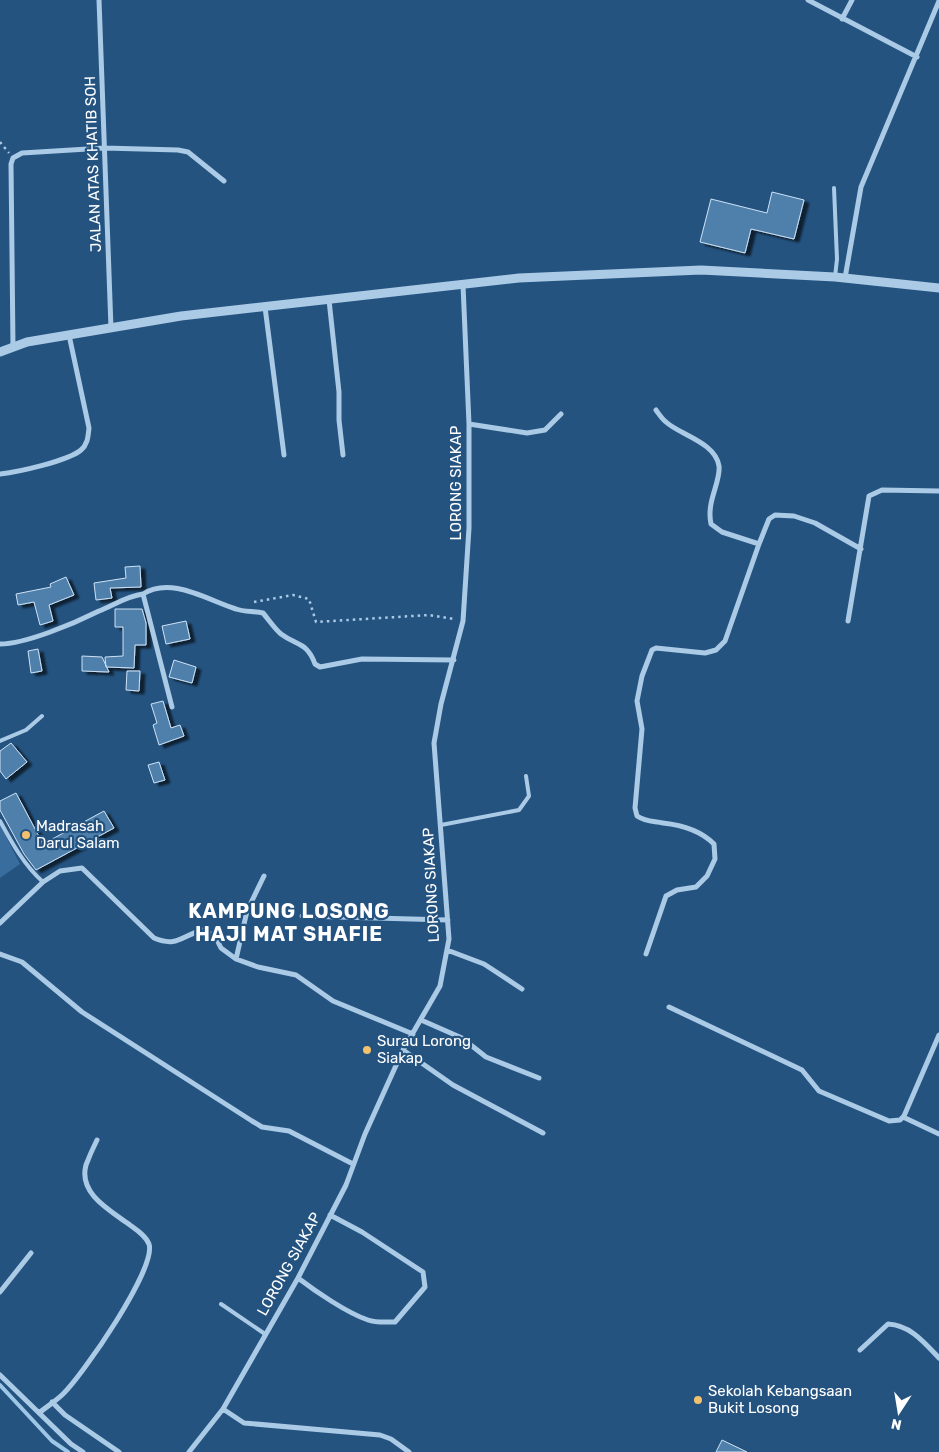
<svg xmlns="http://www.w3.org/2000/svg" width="939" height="1452" font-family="Rubik,sans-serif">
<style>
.green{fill:#386d9d}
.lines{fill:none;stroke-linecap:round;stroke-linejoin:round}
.stream{stroke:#9ec6e7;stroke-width:4}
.building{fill:#5080ab;stroke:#cde2f5;filter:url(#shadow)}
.path{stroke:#aacae6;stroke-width:2.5;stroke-dasharray:2.5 4;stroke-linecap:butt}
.service{stroke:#aacae6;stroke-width:4}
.minor{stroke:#aacae6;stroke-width:5}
.tertiary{stroke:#aacae6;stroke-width:9}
.poi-dot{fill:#f1c16e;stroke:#245380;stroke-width:2}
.labels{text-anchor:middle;stroke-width:4.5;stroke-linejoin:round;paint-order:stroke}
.street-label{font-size:15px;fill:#fff;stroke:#245380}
.poi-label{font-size:15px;fill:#fff;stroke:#245380;text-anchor:start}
.district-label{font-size:20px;font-weight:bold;letter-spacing:1px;fill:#fff;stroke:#245380}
</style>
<defs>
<filter id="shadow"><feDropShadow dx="5" dy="3" stdDeviation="1" flood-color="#0009"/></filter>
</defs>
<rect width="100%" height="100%" fill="#245380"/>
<path class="green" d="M0 825 20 864 0 878Z"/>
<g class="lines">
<path class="stream" d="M0 1385 52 1441 68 1452"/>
</g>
<path class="building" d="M772 192 804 200 794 239 751 229 745 253 700 242 711 199 767 213Z
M140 566 141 587 110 588 112 598 96 600 94 583 126 578 125 567Z
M66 577 74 595 49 605 53 621 40 625 34 602 18 605 16 594 51 587 50 584Z
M115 609H142L146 623V645H135L134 668 106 667 105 657 123 656V627H115Z
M186 621 190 639 166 644 162 626Z
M38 649 42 671 31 673 28 651Z
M82 656 102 657 109 672 82 671Z
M174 660 196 667 192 683 169 677Z
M127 671H140L139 691 126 690Z
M163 701 171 728 180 725 184 736 159 745 153 725 157 723 151 704Z
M11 743 27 762 6 779 0 771V751Z
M159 762 165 780 154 783 148 765Z
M16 793 43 844 104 811 114 828 36 870 24 854 0 810V801Z
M722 1440 747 1452H716Z"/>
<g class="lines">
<path class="path" d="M0 142 9 153
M254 602 293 595 309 599 316 622 429 615 454 619"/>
<path class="service" d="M834 188 837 259 835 277
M0 741 26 730 42 716
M0 821C12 843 24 865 43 882
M441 825 519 810 529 796 526 776
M221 1304 265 1334"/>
<path class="minor" d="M99 0 111 328
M808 0 917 57
M842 19 852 0
M845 278 861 187 939 1
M329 300 339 392V420L343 455
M265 307 284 455
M13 347 11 164 13 158 22 153 104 148 178 150 188 152 224 181
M656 410C659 414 662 419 666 422 680 435 715 442 719 466 721 482 706 501 711 524L722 532 759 544
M469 424 527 433 545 430 561 414
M0 474C18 472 68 461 81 450 88 444 88 436 89 428L69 335
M143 594C171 576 207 600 236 609 244 612 254 611 263 613 269 620 274 628 281 634 297 646 307 642 315 664L320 667 362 659 454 660
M848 621 869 496 882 490 939 491
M0 644C26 644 75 623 99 611 114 605 127 596 143 594L172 707
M302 916 448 920
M0 923 43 882 60 871 82 868 154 938C178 948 182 935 203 930L215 936 221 948 236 959 258 967 296 975 333 1001 413 1034
M447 950 484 964 522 989
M0 954 22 962 82 1012 252 1121 262 1127 289 1131 353 1164
M646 954 666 896 677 890 696 887 707 876 715 859 714 844C701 831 682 825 663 823 653 821 646 822 637 816L635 808 642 729 637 701 642 676 652 650 656 648 705 653 716 650 725 641 759 544 769 519 775 515 794 516 815 523 861 549
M236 959 247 911 264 876
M669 1007 802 1070 819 1091 889 1121 900 1120 904 1116 939 1035
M421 1020 462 1038 486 1057 539 1078
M403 1050 453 1085 543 1133
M903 1117 939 1134
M298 1278C315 1291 347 1313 368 1320 376 1323 385 1322 395 1322L425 1287 423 1272 362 1232 330 1215
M0 1292 31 1253
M860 1350 888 1324C910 1325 924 1342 939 1358
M0 1375 71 1444 83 1452
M52 1402 65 1415 119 1452
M223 1409 244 1423 380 1435 391 1439 409 1452
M39 1413C46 1407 56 1401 63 1394 82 1376 157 1268 149 1244 146 1236 137 1230 130 1225 111 1211 78 1194 86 1165 89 1157 93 1148 97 1140
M189 1452 223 1409 298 1278 346 1185 365 1134 403 1050 440 986 449 939 434 743 441 704 463 621 469 528V424L463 285"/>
<path class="tertiary" d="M0 352 27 342 181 316 519 278 701 270 835 277 939 288"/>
</g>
<g class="poi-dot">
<circle cx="26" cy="835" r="5"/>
<circle cx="367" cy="1050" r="5"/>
<circle cx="698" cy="1400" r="5"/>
</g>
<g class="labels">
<g class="street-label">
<text transform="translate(93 164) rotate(-92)" y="5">JALAN ATAS KHATIB SOH</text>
<text transform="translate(456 483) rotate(-90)" y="5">LORONG SIAKAP</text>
<text transform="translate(431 885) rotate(-93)" y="5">LORONG SIAKAP</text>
<text transform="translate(289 1264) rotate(-61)" y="5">LORONG SIAKAP</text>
</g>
<g class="poi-label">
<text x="36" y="831">Madrasah<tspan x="36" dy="17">Darul Salam</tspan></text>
<text x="377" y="1046">Surau Lorong<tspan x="377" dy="17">Siakap</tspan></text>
<text x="708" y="1396">Sekolah Kebangsaan<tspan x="708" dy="17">Bukit Losong</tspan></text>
</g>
<g class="district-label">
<text x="289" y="918">KAMPUNG LOSONG<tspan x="289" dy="23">HAJI MAT SHAFIE</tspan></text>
</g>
</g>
<g transform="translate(899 1412) rotate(192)" stroke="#245380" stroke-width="4" paint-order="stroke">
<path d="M0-4L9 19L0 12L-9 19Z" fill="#ffffff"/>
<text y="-8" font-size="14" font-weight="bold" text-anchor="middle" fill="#ffffff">N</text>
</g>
</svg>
